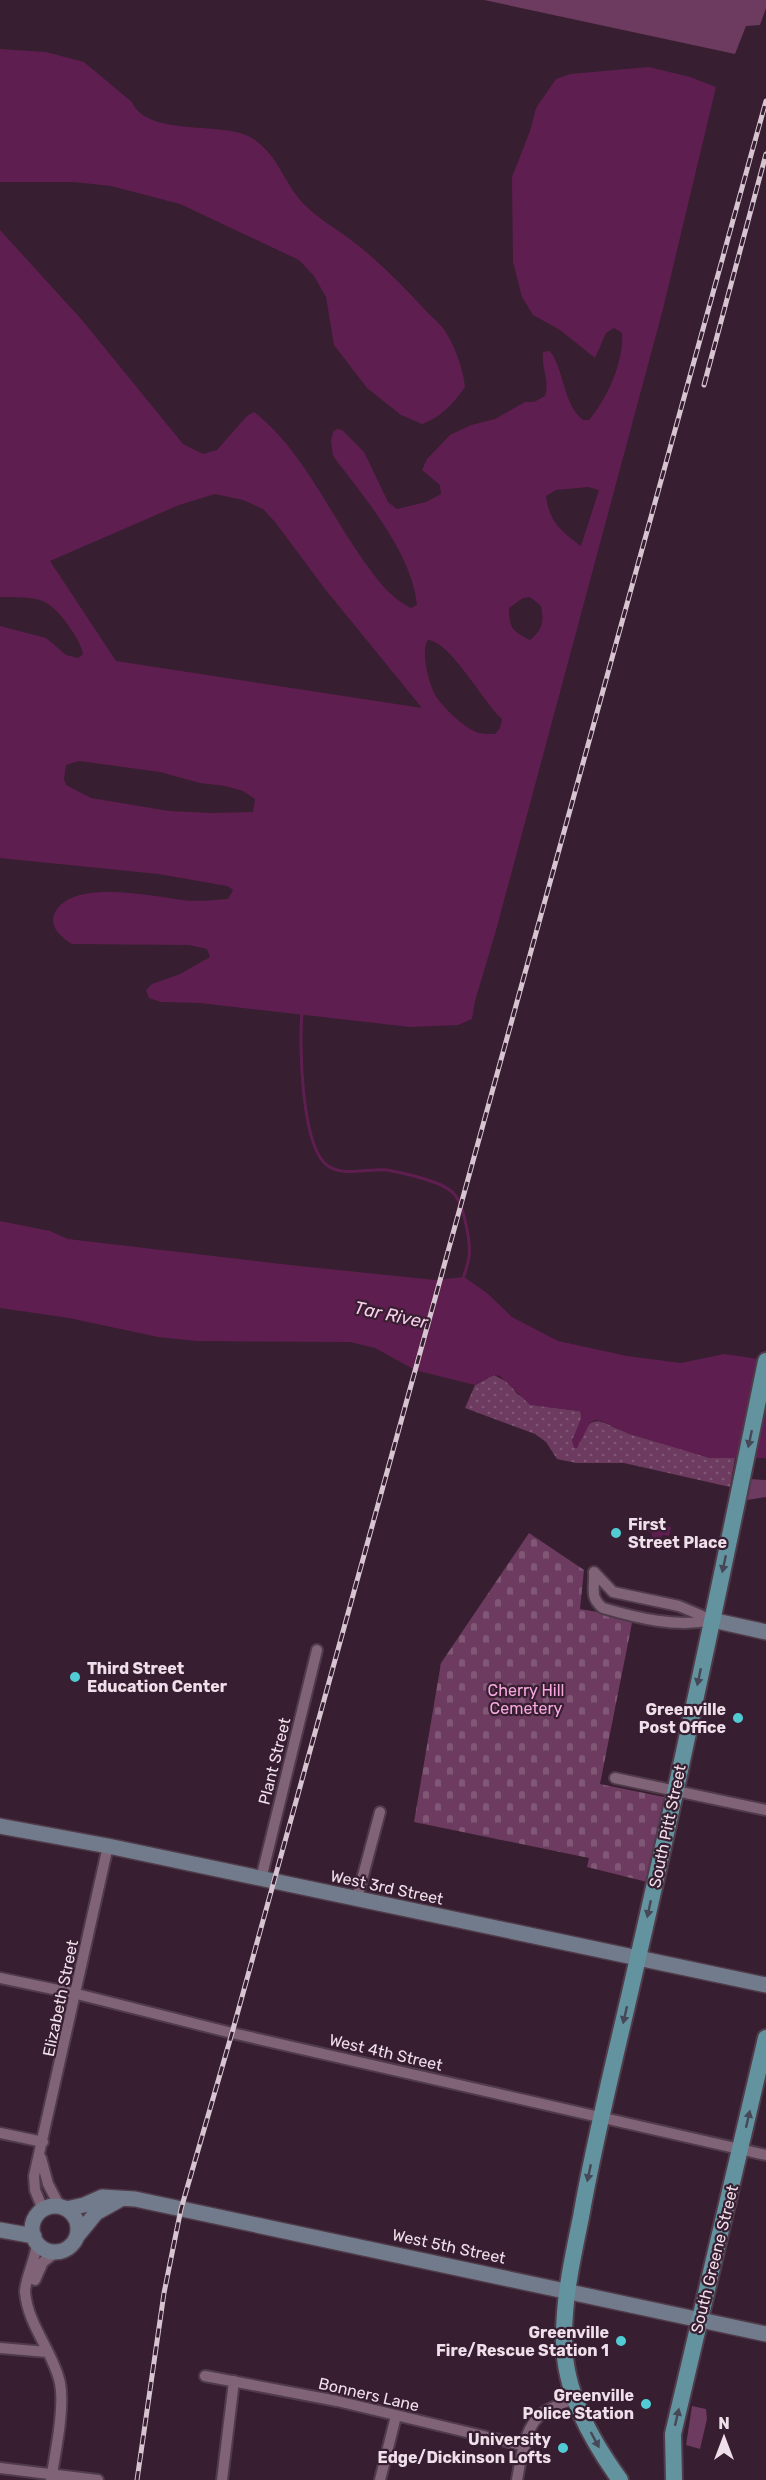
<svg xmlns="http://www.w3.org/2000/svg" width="766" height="2480" font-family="Rubik,sans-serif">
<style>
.grass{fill:url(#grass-dots)}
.cemetery{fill:url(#cemetery-stones)}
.park{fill:#6c3b5f}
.water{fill:#5f1e50;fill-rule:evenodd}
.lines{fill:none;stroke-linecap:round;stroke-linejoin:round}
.stream{stroke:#5f1e50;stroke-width:3}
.street-casing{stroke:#4f3b4a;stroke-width:14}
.secondary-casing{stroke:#4f3b4a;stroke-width:18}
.primary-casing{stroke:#4f3b4a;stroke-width:20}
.street{stroke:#806377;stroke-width:10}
.secondary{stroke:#717b8b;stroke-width:15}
.primary{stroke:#63939f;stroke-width:16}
.rail-casing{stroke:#d6c5d1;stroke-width:5}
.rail{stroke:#371e30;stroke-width:3;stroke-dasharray:9;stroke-linecap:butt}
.oneway{fill:#464757}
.poi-dot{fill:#51ccd4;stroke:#371e30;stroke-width:2}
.labels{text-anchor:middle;stroke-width:4.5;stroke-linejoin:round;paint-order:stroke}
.poi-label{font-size:16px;font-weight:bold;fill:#efdfea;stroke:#371e30;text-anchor:end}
.park-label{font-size:16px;fill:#f6a8df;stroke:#371e30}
.street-label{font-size:16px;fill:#efdfea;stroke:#371e30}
.water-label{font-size:18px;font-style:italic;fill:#f7cfea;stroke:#371e30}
</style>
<defs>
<pattern id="grass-dots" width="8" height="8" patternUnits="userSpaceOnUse" patternTransform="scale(1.5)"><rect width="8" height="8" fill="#6c3b5f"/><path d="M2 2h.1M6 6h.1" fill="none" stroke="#815776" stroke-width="1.8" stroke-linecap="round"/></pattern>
<pattern id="cemetery-stones" width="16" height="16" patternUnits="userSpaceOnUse" patternTransform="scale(1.5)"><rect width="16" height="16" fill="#6c3b5f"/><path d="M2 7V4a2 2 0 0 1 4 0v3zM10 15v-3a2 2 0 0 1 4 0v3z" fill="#815776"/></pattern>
</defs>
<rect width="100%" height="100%" fill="#371e30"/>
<path class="grass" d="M494 1375 509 1383 518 1395 548 1407 580 1411C585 1421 576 1431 572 1441 591 1424 590 1414 615 1428L710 1458H735L730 1487 624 1463H576L557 1459 546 1442 535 1434 465 1408 475 1385Z"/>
<path class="cemetery" d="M529 1533 584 1570 580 1609 633 1618 600 1784 664 1797 647 1882 587 1867 589 1858 414 1822 441 1663Z"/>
<path class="park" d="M484 0H766V8L760 25 746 26 735 54Z
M750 1479 766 1480V1497L747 1500 745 1491Z
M692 2406 706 2409 707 2419 700 2449 686 2445Z"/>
<path class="water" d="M0 49 46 52 84 62 132 102C147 137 220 121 250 137 279 153 284 186 307 207 320 220 337 229 351 240 379 261 403 286 427 312 434 319 444 327 448 336 457 352 463 370 465 387 454 403 440 418 422 424L401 415 367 388 334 345 326 297 314 276 299 260 180 204 111 186 73 182H0Z
M649 67 690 77 716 87 663 309 495 934 475 1001 472 1019 458 1025 410 1027 200 1003 161 1002 149 998 146 990 152 984 180 974 210 957 207 949 189 945 72 944C63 938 49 928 54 915 68 878 151 896 182 900 197 902 212 900 228 899L233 890 227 886 158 874 0 858V626L46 638 66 655 78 658 83 654C80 642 75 635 68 625 46 594 35 598 0 597V230L82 320 183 444 203 454 217 450 247 416 254 412C301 448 329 512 363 560 377 579 389 597 411 608L417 605C412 553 364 497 333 456L331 441 333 432 337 429 342 430 364 452 388 502 397 509 426 502 441 494 440 485 422 470 427 459 450 435 471 425 495 419 525 402H534L545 396C550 380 541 368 543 352L550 351C565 372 563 404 583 420H589C607 399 624 362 622 333L614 328 606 333 595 358 560 330 533 315 522 297 513 262 512 177 530 131 536 108 556 79 570 74ZM588 487 599 490 581 546C562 532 549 522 546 496L556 490ZM215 494 243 500 263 509 275 522 325 589 422 708 116 661 50 561 179 505ZM530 597 541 606C544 622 543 629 530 640 512 631 509 628 509 608L523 598ZM428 640C451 642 483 702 502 719L500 728 495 734C489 734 481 734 476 732 462 726 446 710 437 698 429 686 420 651 428 640ZM79 761 160 772 200 783 225 786 243 791 255 799 253 812 212 813 169 811 91 798 66 785 64 779 66 765Z
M0 1221 50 1231 68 1239 290 1265 435 1280 464 1277 487 1293 512 1317 558 1341 627 1356 681 1363 724 1354 766 1360V1458H710L629 1434 601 1421 595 1420 590 1423 577 1448H574L572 1441 582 1416 580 1411 530 1405 500 1376 494 1375 475 1385 415 1370 375 1348 350 1342 196 1341 158 1337 69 1318 0 1308Z
M647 1522 671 1527 669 1536 663 1535 659 1539H653L651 1532 645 1531Z"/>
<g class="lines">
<path class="stream" d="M302 1012C299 1043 301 1148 328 1166 345 1177 369 1168 387 1170 403 1173 446 1182 455 1195 464 1206 471 1243 469 1257 468 1264 465 1272 463 1279"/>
<g class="street-casing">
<path id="street" d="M594 1572C595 1588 589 1597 603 1608 637 1618 677 1628 712 1620
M594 1572 613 1592 679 1606 712 1620
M615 1778 766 1810
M261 1879 317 1650
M357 1898 380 1812
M0 1978 77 1994 232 2033 766 2155
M0 2133 43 2142
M41 2158 48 2184 60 2207
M43 2210 35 2190 34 2176 108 1846
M37 2243C36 2258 25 2279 25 2292 28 2326 53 2351 60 2383 65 2408 55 2454 51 2480
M35 2280 43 2262 56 2252
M0 2348 47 2352
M205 2376 337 2401 525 2446
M0 2468 98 2480
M222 2480 234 2381
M380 2480 396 2416
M517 2480C521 2459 524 2425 544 2412 553 2406 564 2403 574 2399"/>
</g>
<g class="secondary-casing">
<path id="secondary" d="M712 1620 766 1632
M0 1826 108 1846 766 1985
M32 2229a23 23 0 1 1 46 0a23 23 0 1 1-46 0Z
M66 2209 84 2205 102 2197 135 2199 766 2334
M0 2230 34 2236
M78 2235 96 2213 121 2199"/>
</g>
<g class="primary-casing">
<path id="primary" d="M620 2480C590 2438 563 2390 564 2337 564 2296 573 2256 581 2217 596 2131 618 2047 637 1962 683 1763 725 1562 766 1361
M674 2480 673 2434 766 2038"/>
</g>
<use href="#street" class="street"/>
<use href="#secondary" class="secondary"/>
<use href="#primary" class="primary"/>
<g class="rail-casing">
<path id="rail" d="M704 385 766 154
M137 2480 164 2293 181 2209 232 2033 766 101"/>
</g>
<use href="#rail" class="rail"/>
</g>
<defs><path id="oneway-solid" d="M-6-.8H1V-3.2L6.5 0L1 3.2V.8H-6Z" transform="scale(1.5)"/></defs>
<g class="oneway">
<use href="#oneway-solid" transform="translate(750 1439) rotate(102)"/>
<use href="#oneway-solid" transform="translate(724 1564) rotate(102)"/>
<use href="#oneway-solid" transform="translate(699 1677) rotate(102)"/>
<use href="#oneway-solid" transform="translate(649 1909) rotate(102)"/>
<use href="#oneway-solid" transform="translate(625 2015) rotate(103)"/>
<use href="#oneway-solid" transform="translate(748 2119) rotate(-77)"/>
<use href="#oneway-solid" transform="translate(589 2173) rotate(102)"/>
<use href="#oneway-solid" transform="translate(677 2417) rotate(-77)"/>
<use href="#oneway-solid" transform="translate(595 2440) rotate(62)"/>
</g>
<g class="poi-dot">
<circle cx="616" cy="1533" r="6"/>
<circle cx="75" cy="1677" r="6"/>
<circle cx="738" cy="1718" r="6"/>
<circle cx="621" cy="2341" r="6"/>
<circle cx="646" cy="2404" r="6"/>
<circle cx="563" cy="2448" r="6"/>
</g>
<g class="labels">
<g class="poi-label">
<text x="628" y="1530" text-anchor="start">First<tspan x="628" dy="18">Street Place</tspan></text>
<text x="87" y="1674" text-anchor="start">Third Street<tspan x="87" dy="18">Education Center</tspan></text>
<text x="726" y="1715">Greenville<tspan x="726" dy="18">Post Office</tspan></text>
<text x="609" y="2338">Greenville<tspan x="609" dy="18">Fire/Rescue Station 1</tspan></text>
<text x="634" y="2401">Greenville<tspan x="634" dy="18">Police Station</tspan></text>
<text x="551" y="2445">University<tspan x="551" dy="18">Edge/Dickinson Lofts</tspan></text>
</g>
<g class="park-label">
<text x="526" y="1696">Cherry Hill<tspan x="526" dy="18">Cemetery</tspan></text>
</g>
<g class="street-label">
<text transform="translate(274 1761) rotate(-76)" y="6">Plant Street</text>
<text transform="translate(667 1826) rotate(-78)" y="6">South Pitt Street</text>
<text transform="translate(387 1887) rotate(12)" y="6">West 3rd Street</text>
<text transform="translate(60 1998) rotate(-78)" y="6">Elizabeth Street</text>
<text transform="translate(386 2052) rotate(13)" y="6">West 4th Street</text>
<text transform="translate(449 2246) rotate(12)" y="6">West 5th Street</text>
<text transform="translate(714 2259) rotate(-76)" y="6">South Greene Street</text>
<text transform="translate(369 2394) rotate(13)" y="6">Bonners Lane</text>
</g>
<g class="water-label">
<text transform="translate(391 1315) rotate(12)" y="6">Tar River</text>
</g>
</g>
<g transform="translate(724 2438)" stroke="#371e30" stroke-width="4.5" paint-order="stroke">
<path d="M0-4.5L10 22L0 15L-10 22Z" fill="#efdfea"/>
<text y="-9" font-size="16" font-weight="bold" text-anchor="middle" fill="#efdfea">N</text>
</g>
</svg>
